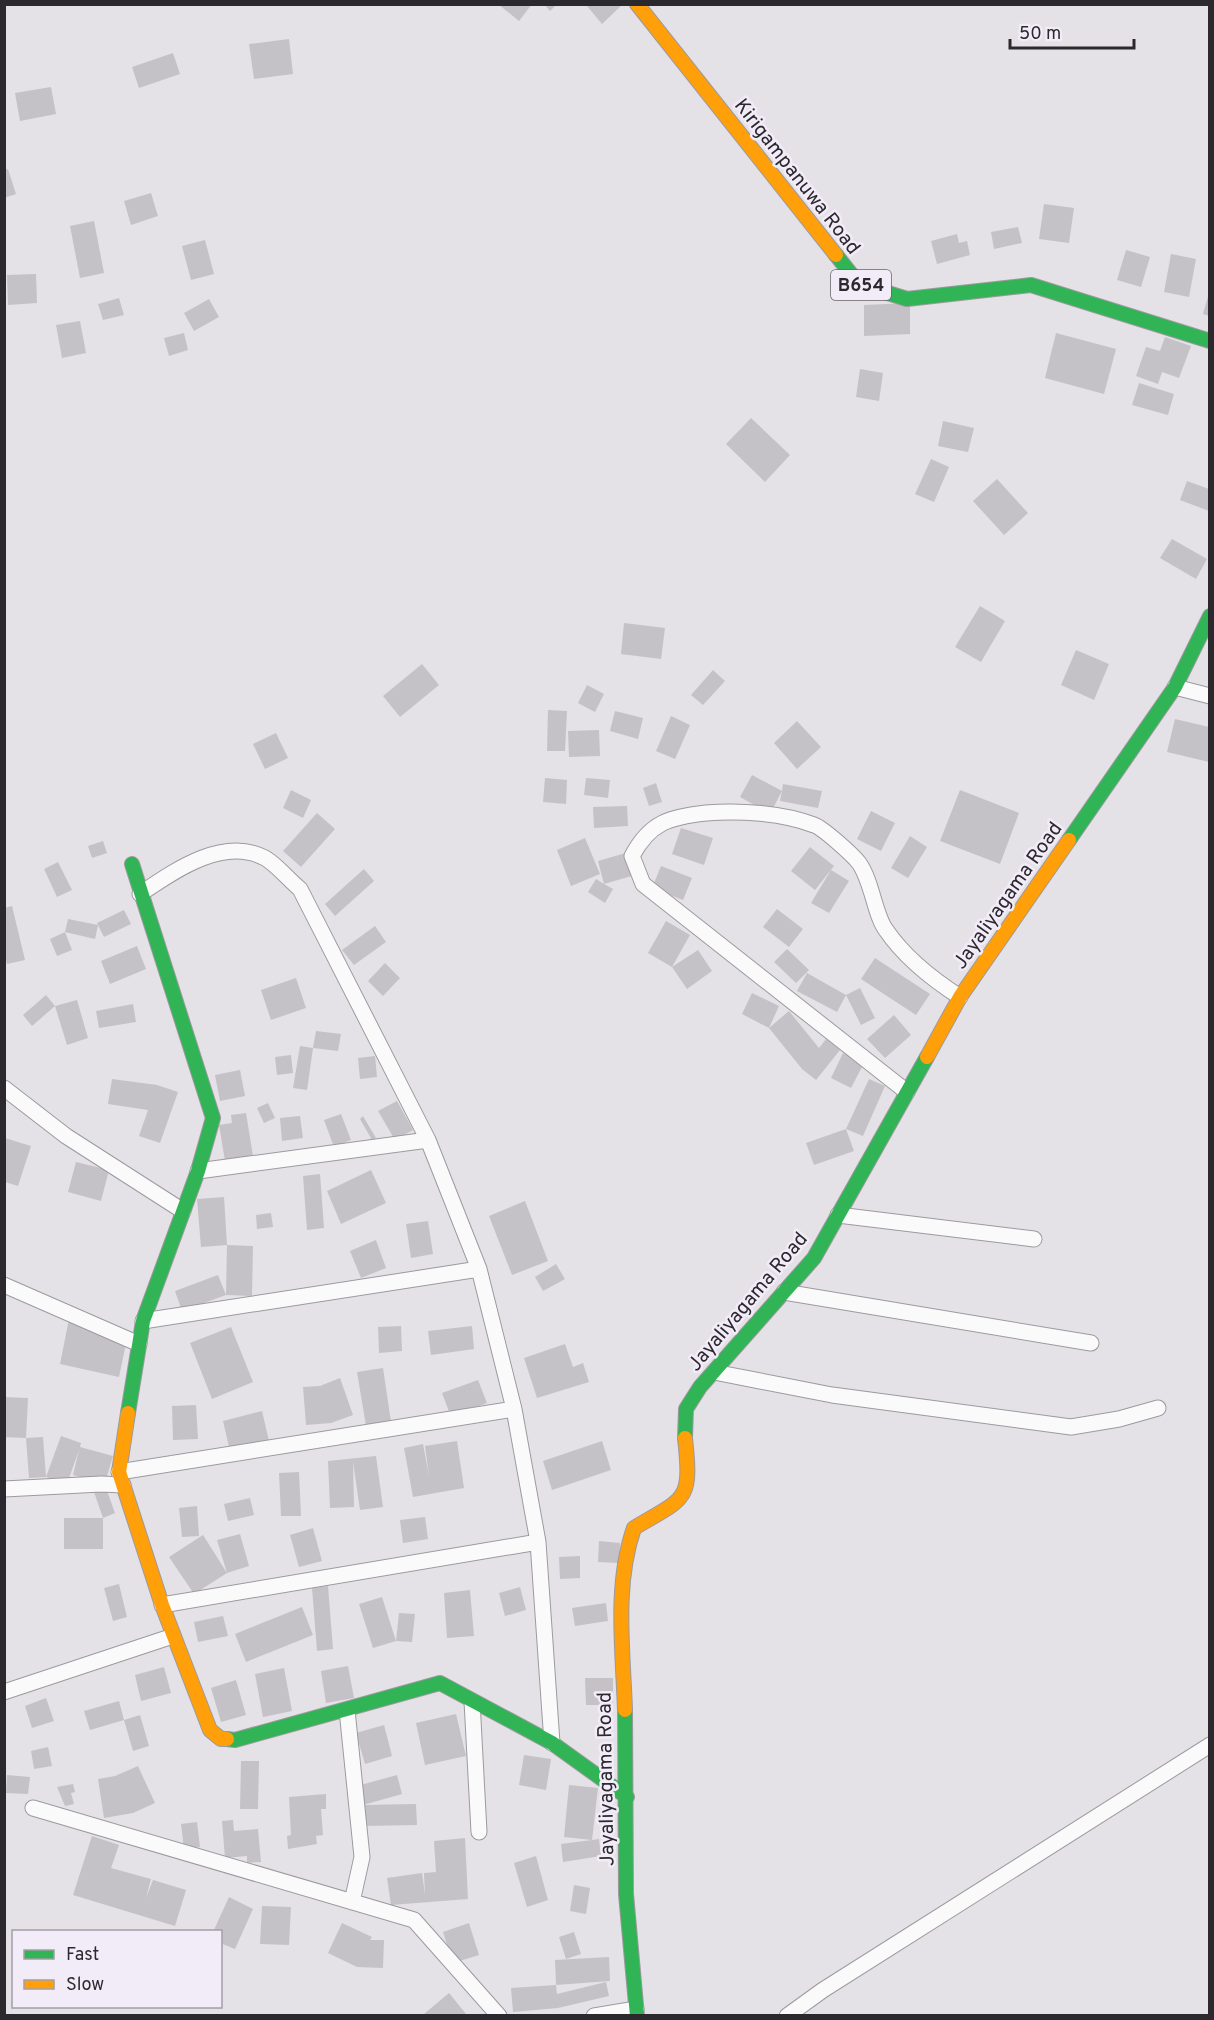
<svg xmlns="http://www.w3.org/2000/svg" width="1214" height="2020" font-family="Overpass,sans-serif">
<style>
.building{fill:#c5c2c7}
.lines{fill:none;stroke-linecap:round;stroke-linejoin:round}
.street-casing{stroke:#9c9a9f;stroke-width:17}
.fast-casing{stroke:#9c9a9f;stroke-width:16}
.slow-casing{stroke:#9c9a9f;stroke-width:16}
.street{stroke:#fbfafb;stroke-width:15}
.fast{stroke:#30b455;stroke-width:14}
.slow{stroke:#ff9f0a;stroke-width:14}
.labels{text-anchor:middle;stroke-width:5;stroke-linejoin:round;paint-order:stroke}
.shield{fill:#f2ecf8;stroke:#67646b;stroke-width:1.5}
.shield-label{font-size:18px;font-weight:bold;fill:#2c292e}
.street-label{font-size:20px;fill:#2c292e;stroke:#f2ecf8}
</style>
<rect width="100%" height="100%" fill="#e4e1e7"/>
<path class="building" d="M498 4H532L519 21Z
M544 4H557L550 11Z
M589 4H623L602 24 587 6Z
M289 39 293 74 254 79 249 44Z
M173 53 180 74 139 88 132 67Z
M51 87 56 114 20 121 15 93Z
M8 169 16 194 4 198V170Z
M151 193 158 216 131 225 124 201Z
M1044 204 1074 208 1069 243 1039 239Z
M94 221 104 273 80 278 70 226Z
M1018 227 1022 243 994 249 991 232Z
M957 234 959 243 967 241 970 255 937 264 931 241Z
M205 240 214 274 191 280 182 246Z
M1126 250 1150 257 1141 287 1117 280Z
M1171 254 1196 259 1189 297 1164 292Z
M36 274 37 303 8 305 7 275Z
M1209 293V316L1203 314Z
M119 298 124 315 103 320 98 304Z
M209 299 219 317 194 331 184 313Z
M910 303V334L864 336V305Z
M80 321 86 353 62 358 56 325Z
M184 333 188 350 169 356 164 338Z
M1056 333 1116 349 1104 394 1045 378Z
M1165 337 1191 346 1179 378 1162 372 1158 384 1136 376 1146 347 1160 351Z
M860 369 883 373 879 401 856 397Z
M1139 383 1174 394 1168 415 1132 405Z
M751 418 790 455 765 482 726 444Z
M943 421 974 428 968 452 938 446Z
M931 459 949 467 934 502 915 494Z
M997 479 1028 513 1004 535 973 501Z
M1187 481 1209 489V511L1180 500Z
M1172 539 1207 559 1196 579 1160 558Z
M980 606 1005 621 981 662 955 647Z
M624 623 665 628 661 659 621 654Z
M1076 650 1109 664 1094 700 1061 685Z
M422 664 439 685 400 717 383 696Z
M713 670 725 681 703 705 691 695Z
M587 685 604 694 595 712 578 703Z
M548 710 567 711 565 751H547Z
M615 711 643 718 638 739 610 731Z
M671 716 690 725 675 759 656 751Z
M1175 719 1209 727V762L1167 752Z
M797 721 821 747 797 769 774 743Z
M599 730 600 756 569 757 568 731Z
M276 733 288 758 265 769 253 744Z
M752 775 782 791 783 784 822 791 818 808 780 801 782 791 770 814 740 797Z
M545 778 567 780 566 804 543 802Z
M586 778 610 780 608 798 584 795Z
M656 783 662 802 649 806 643 788Z
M291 790 311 800 303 818 283 808Z
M960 790 1019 813 1000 864 940 841Z
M627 806 628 826 594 828 593 807Z
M871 811 895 823 881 851 857 839Z
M317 813 335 829 301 867 283 851Z
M681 828 713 838 704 865 672 854Z
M910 836 927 847 908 878 891 868Z
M585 838 600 874 571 886 557 850Z
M103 841 107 853 92 858 88 846Z
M810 847 834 866 815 890 791 871Z
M629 852 635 875 604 884 613 889 605 903 588 892 596 879 604 884 598 861Z
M58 862 72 890 57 897 44 869Z
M661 866 692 878 683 900 652 888Z
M364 869 374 881 335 916 325 904Z
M831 870 849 881 829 913 811 903Z
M12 906 25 960 7 964 4 952V908Z
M777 909 803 929 789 947 763 927Z
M124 910 131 924 104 937 97 923Z
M68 919 98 925 95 939 65 932 72 950 57 956 50 939 65 932Z
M666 921 690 935 672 967 648 953Z
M375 926 386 942 354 965 342 950Z
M137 946 146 969 110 984 101 961Z
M787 949 809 970 796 983 774 962Z
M698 950 712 971 687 989 672 967Z
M875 958 930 994 916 1015 861 979Z
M385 963 400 978 383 996 368 981Z
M807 973 846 995 860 988 875 1018 861 1025 846 995 837 1012 797 991Z
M296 978 306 1008 271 1020 261 990Z
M752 993 779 1006 769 1028 789 1011 819 1048 826 1039 840 1050 816 1080 802 1069 769 1028 742 1014Z
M46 995 55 1006 77 1000 88 1038 67 1045 55 1006 32 1026 23 1015Z
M133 1004 136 1022 99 1028 96 1011Z
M894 1015 911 1035 885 1058 867 1039Z
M316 1031 341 1034 338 1051 313 1048Z
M300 1046 313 1048 307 1090 293 1088Z
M843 1053 864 1063 851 1088 831 1078Z
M291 1055 293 1073 277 1075 275 1057Z
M375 1056 377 1077 360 1079 358 1058Z
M240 1070 245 1096 220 1101 215 1075Z
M112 1079 157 1085 178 1092 160 1143 139 1136 148 1110 108 1104Z
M869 1079 885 1086 863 1136 846 1129Z
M397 1101 413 1130 395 1140 378 1111Z
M268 1103 275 1118 264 1123 257 1108Z
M246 1113 253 1156 225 1161 219 1125 232 1123 231 1115Z
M341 1114 351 1140 334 1147 324 1120Z
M300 1116 303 1138 282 1141 280 1118Z
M363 1116 376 1138 372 1140 360 1119Z
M846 1129 854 1151 814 1165 806 1143Z
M5 1138 31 1146 18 1186 5 1182Z
M76 1162 109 1170 101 1201 68 1192Z
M371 1170 386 1203 341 1224 327 1191Z
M320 1174 324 1228 307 1230 303 1176Z
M224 1197 227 1245 201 1247 197 1199Z
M525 1201 548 1261 512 1275 489 1216Z
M271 1213 273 1227 257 1229 256 1215Z
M428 1221 433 1254 411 1258 406 1224Z
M376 1240 386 1268 361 1278 350 1251Z
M227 1245 253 1246 252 1296 226 1295 182 1311 175 1291 218 1275 226 1295Z
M556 1264 565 1279 543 1291 535 1277Z
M69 1319 127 1339 119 1377 60 1364Z
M401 1326 402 1351 379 1353 378 1327Z
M472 1326 474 1349 431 1355 428 1331Z
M231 1327 253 1382 212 1399 190 1343Z
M565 1344 573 1367 583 1363 589 1382 537 1398 524 1358Z
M383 1368 391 1422 366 1426 357 1372Z
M340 1378 353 1415 331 1423 306 1425 303 1387 320 1386Z
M478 1380 487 1403 451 1417 442 1393Z
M4 1397 28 1398 26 1438 43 1437 46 1477 29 1478 26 1438 4 1437Z
M196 1405 198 1439 173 1440 172 1406Z
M262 1411 269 1441 230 1451 223 1421Z
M61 1436 81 1443 80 1447 113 1456 105 1483 73 1475 79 1450 67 1484 46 1477Z
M457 1441 464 1488 413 1497 404 1448 423 1444 429 1476 425 1446Z
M602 1441 611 1470 552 1490 543 1461Z
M376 1456 383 1507 360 1510 353 1462 354 1507 330 1508 328 1461Z
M299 1472 301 1516H281L279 1473Z
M106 1488 115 1513 103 1518V1549H64V1518H103L94 1492Z
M250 1498 254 1515 228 1521 224 1504Z
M197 1506 199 1536 182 1537 179 1508Z
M425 1517 428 1539 403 1543 400 1520Z
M313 1528 322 1561 299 1567 290 1535Z
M240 1534 249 1566 227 1573 217 1540Z
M203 1535 227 1573 194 1594 169 1557Z
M599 1541 620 1543 619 1563 598 1562Z
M580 1556V1578L560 1579 559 1557Z
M119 1584 127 1617 113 1621 104 1588Z
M328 1586 333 1649 317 1651 312 1588Z
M520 1587 526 1610 505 1616 499 1593Z
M470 1590 474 1636 447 1638 444 1593Z
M382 1597 396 1641 399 1613 415 1614 412 1642 396 1641 373 1648 359 1604Z
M606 1603 608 1621 575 1626 572 1608Z
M302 1607 313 1635 246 1662 235 1634Z
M223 1616 228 1636 198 1642 194 1622Z
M348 1666 354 1698 326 1703 321 1671Z
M164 1667 171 1693 141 1701 135 1675Z
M284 1668 292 1711 263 1717 255 1674Z
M585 1678H613V1705H586Z
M236 1680 246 1715 221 1722 211 1688Z
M46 1698 54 1721 32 1728 25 1706Z
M119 1701 124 1720 90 1730 84 1711Z
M456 1714 466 1756 425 1765 416 1723Z
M140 1715 149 1746 133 1751 124 1720Z
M384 1725 392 1756 365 1764 356 1733Z
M48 1747 52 1766 34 1769 31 1751Z
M524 1755 551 1759 546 1790 519 1785Z
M241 1761H259L258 1809H240Z
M138 1766 155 1803 133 1813 104 1818 98 1779 115 1776Z
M7 1775 30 1777 28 1794 6 1793Z
M397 1775 402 1794 363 1805 416 1804 417 1825 363 1826 357 1786Z
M73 1784 75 1792 71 1793 74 1804 65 1806 57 1787Z
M569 1785 598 1788 592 1840 599 1839 601 1856 563 1862 561 1844 592 1840 564 1837Z
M326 1794V1809H321L323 1835 316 1836 317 1844 288 1849 287 1836 291 1835 289 1797Z
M233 1820 234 1831 258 1829 261 1862 247 1863V1856L225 1858 222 1821Z
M197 1822 200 1847 184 1849 181 1824Z
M92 1836 119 1845 111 1868 151 1879 146 1898 153 1880 186 1890 175 1926 73 1895Z
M465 1838 468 1899 391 1905 387 1878 422 1873 425 1895 424 1873 436 1872 434 1841Z
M536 1856 548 1900 527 1907 514 1863Z
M574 1885 590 1888 586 1914 570 1911Z
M229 1897 253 1909 235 1949 220 1943V1932H213Z
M262 1906 291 1907 289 1945 260 1944Z
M342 1923 372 1937 370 1940H384L383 1968 357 1967 328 1953Z
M469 1923 479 1955 453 1963 443 1932Z
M574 1932 581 1954 566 1959 559 1937Z
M609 1957 610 1981 556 1985 555 1960Z
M606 1982 609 1996 558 2008 513 2012 511 1988 556 1985 557 1994Z
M449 1993 466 2014 425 2016 424 2014Z"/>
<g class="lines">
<g class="street-casing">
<path id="street" d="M1175 687 1210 696
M140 894C174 871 223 836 265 858 277 865 289 880 300 889L428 1140 479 1269 514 1409 538 1542 552 1743
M4 1088 66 1136 183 1211
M907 1092 643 884 632 856C650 822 670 817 706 813 739 810 783 813 814 825 823 828 853 855 859 863 872 881 875 916 886 930 905 958 932 979 960 997
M198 1171 428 1140
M838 1215 1034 1239
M4 1285 139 1344
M784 1292 1091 1343
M143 1321 479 1269
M714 1372 832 1395 1071 1427 1119 1419 1158 1408
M119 1472 514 1409
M4 1489 101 1484 123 1485
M162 1605 538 1542
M4 1692 173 1636
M472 1701 479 1832
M347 1710 362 1857 352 1902
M33 1808 414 1920 499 2016
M594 2016 636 2009
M787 2016 823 1990 1210 1745"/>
</g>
<g class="fast-casing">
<path id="fast" d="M836 255 859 284 907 299 1031 285 1210 341
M1069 840 1175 687 1210 616
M128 1413 143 1321 198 1171 213 1118 132 864
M685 1438 686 1409 700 1387 814 1258 927 1057
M625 1710 626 1894 637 2016
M227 1739 235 1740 440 1683 552 1743 627 1797"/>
</g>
<g class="slow-casing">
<path id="slow" d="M637 4 836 255
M927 1057 960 997 1069 840
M128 1413 119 1472 162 1605 210 1730 221 1739H227
M625 1710C623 1651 614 1585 634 1528 686 1497 692 1502 685 1438"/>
</g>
<use href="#street" class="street"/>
<use href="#fast" class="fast"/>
<use href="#slow" class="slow"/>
</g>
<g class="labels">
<rect class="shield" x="831" y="270" width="60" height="30" rx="4.5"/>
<g class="shield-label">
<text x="861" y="291">B654</text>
</g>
<g class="street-label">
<text transform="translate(798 176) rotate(52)" y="7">Kirigampanuwa Road</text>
<text transform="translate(1007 895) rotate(-55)" y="7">Jayaliyagama Road</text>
<text transform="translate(747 1301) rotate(-50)" y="7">Jayaliyagama Road</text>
<text transform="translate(605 1779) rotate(-91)" y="7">Jayaliyagama Road</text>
</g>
</g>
<rect width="1214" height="2020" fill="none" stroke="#2c292e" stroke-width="12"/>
<rect x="12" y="1930" width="210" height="78" fill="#f2ecf8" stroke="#a39ea7" stroke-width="1.5"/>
<rect x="24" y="1950" width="30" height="9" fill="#30b455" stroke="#a39ea7" stroke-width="1.5"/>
<text x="66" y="1960" font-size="18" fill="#2c292e">Fast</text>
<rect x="24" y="1980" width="30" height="9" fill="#ff9f0a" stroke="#a39ea7" stroke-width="1.5"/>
<text x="66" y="1990" font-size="18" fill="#2c292e">Slow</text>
<path d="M1010 39v9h124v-9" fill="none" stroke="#2c292e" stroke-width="3"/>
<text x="1019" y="39" font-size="18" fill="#2c292e" stroke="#f2ecf8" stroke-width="4.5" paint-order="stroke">50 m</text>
</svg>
